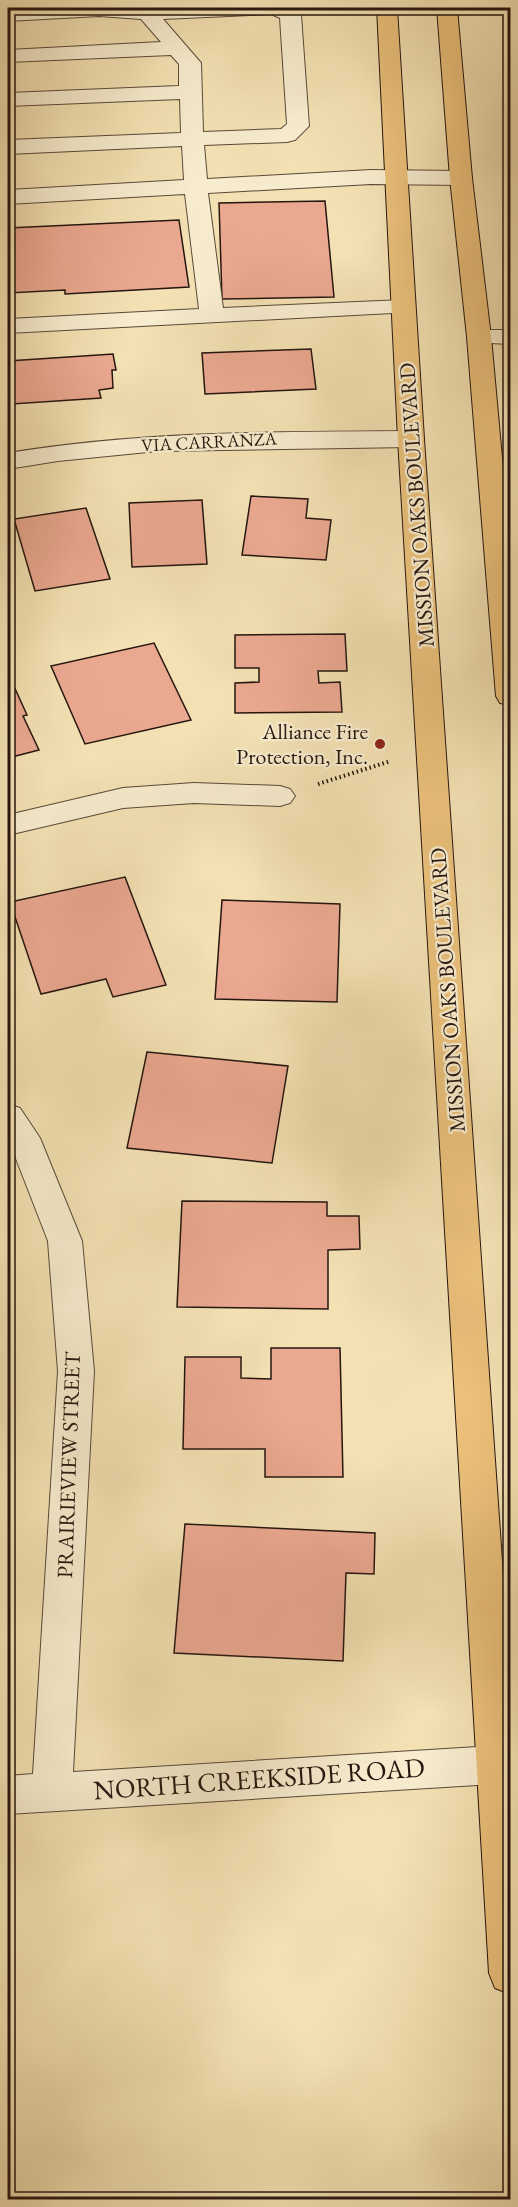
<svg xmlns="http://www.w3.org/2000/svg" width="518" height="2207" font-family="'EB Garamond',serif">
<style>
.building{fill:#eaa890;stroke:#26160f;stroke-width:1.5}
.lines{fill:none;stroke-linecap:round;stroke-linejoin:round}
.minor-casing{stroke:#594938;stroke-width:2}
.major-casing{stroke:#26160f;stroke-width:2}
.path{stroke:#26160f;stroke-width:4;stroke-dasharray:1.5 3;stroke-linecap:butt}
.minor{fill:#f7ecce;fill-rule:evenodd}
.major{fill:#eac07a;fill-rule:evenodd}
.poi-dot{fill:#8f2418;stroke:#f7ecce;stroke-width:2}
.labels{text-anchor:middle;stroke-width:4.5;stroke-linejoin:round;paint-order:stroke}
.far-street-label{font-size:18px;fill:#26160f;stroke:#f7ecce}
.street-label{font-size:22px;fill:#26160f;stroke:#f7ecce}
.poi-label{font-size:22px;fill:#26160f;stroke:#f7ecce;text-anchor:end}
.near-street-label{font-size:27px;fill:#26160f;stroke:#f7ecce}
</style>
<rect width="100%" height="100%" fill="#f3e1b3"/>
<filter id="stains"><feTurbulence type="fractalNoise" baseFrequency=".00333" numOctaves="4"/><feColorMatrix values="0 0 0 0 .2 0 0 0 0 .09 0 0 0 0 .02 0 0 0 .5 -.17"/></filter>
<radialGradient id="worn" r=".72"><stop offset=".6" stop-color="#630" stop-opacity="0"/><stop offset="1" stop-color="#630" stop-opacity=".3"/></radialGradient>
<path class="building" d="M325 201 334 297 222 299 219 203Z
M179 220 189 287 65 294V290L8 293V228Z
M311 349 316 389 205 394 202 353Z
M113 354 116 370H112L113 388 99 390 101 398 12 404 11 393H8V361Z
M251 496 308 499 306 518 331 520 326 560 242 555Z
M202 500 207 564 132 567 129 503Z
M86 508 110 579 35 591 14 519Z
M345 634 347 671H318L319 683 340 682 342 712 235 713V683L259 682V668H235V635Z
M154 643 191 720 85 744 51 666Z
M8 673 27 715 23 716 39 750 8 758Z
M125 877 166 985 113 997 106 979 41 994 10 902Z
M222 900 340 904 337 1002 215 999Z
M147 1052 288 1066 272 1163 127 1148Z
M182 1201 327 1202V1216H359L360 1249 328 1250V1309L177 1307Z
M271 1348H340L343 1477H265V1449H183L185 1357H241V1378L271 1379Z
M185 1524 375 1533 374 1574 346 1573 343 1661 174 1653Z"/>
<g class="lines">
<g class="minor-casing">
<path id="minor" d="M30 8H290L301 15 309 126 295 140 287 142 204 145 207 179 371 170 461 171 469 173 472 178 469 183 461 185 371 184 208 193 223 308 403 300 412 302 415 307 412 312 8 333V319L199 309 185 194 8 204V190L184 180 182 146 8 154V140L181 133 180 99 8 106V93L179 86V64L171 55 8 62V50L161 42 141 19 99 16 8 21V9ZM271 14 280 18 287 124 281 129 203 132 201 63 163 19Z
M479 330H510V344L470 342 467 337 470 332Z
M411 431 420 434 424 439 420 444 411 447 158 451 58 461 8 469V453C141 431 276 432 411 431Z
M194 783 280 786 290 789 295 796 290 803 280 806 194 803 123 808 8 835V815L123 788Z
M8 1104 20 1108 40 1138 82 1241 94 1371 73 1772 510 1745V1783L8 1814V1776L33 1774 58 1371 48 1241 13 1151 8 1143Z"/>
</g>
<g class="major-casing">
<path id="major" d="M377 8H397L424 439 510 1676V1994L495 1988 489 1973 398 439Z
M437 8H457L472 178 491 337 510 546V705L500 703 496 696 467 337 450 178Z"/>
</g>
<path class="path" d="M318 784 391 761"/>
<use href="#minor" class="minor"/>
<use href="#major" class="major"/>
</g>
<circle class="poi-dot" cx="380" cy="744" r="6"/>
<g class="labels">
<g class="far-street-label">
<text transform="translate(209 442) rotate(-3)" y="6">VIA CARRANZA</text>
</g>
<g class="street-label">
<text transform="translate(416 505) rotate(-94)" y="8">MISSION OAKS BOULEVARD</text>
<text transform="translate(447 990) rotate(-94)" y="8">MISSION OAKS BOULEVARD</text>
<text transform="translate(68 1465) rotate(-88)" y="8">PRAIRIEVIEW STREET</text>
</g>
<g class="poi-label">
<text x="368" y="739">Alliance Fire<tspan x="368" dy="25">Protection, Inc.</tspan></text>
</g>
<g class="near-street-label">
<text transform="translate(259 1779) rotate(-4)" y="9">NORTH CREEKSIDE ROAD</text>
</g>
</g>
<rect width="518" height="2207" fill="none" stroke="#f3e1b3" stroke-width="30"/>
<rect x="9" y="9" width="500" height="2189" fill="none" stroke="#26160f" stroke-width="3"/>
<rect x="15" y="15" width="488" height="2177" fill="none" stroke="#26160f" stroke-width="1.5"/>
<rect width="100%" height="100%" filter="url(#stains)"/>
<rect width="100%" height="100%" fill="url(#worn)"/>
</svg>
